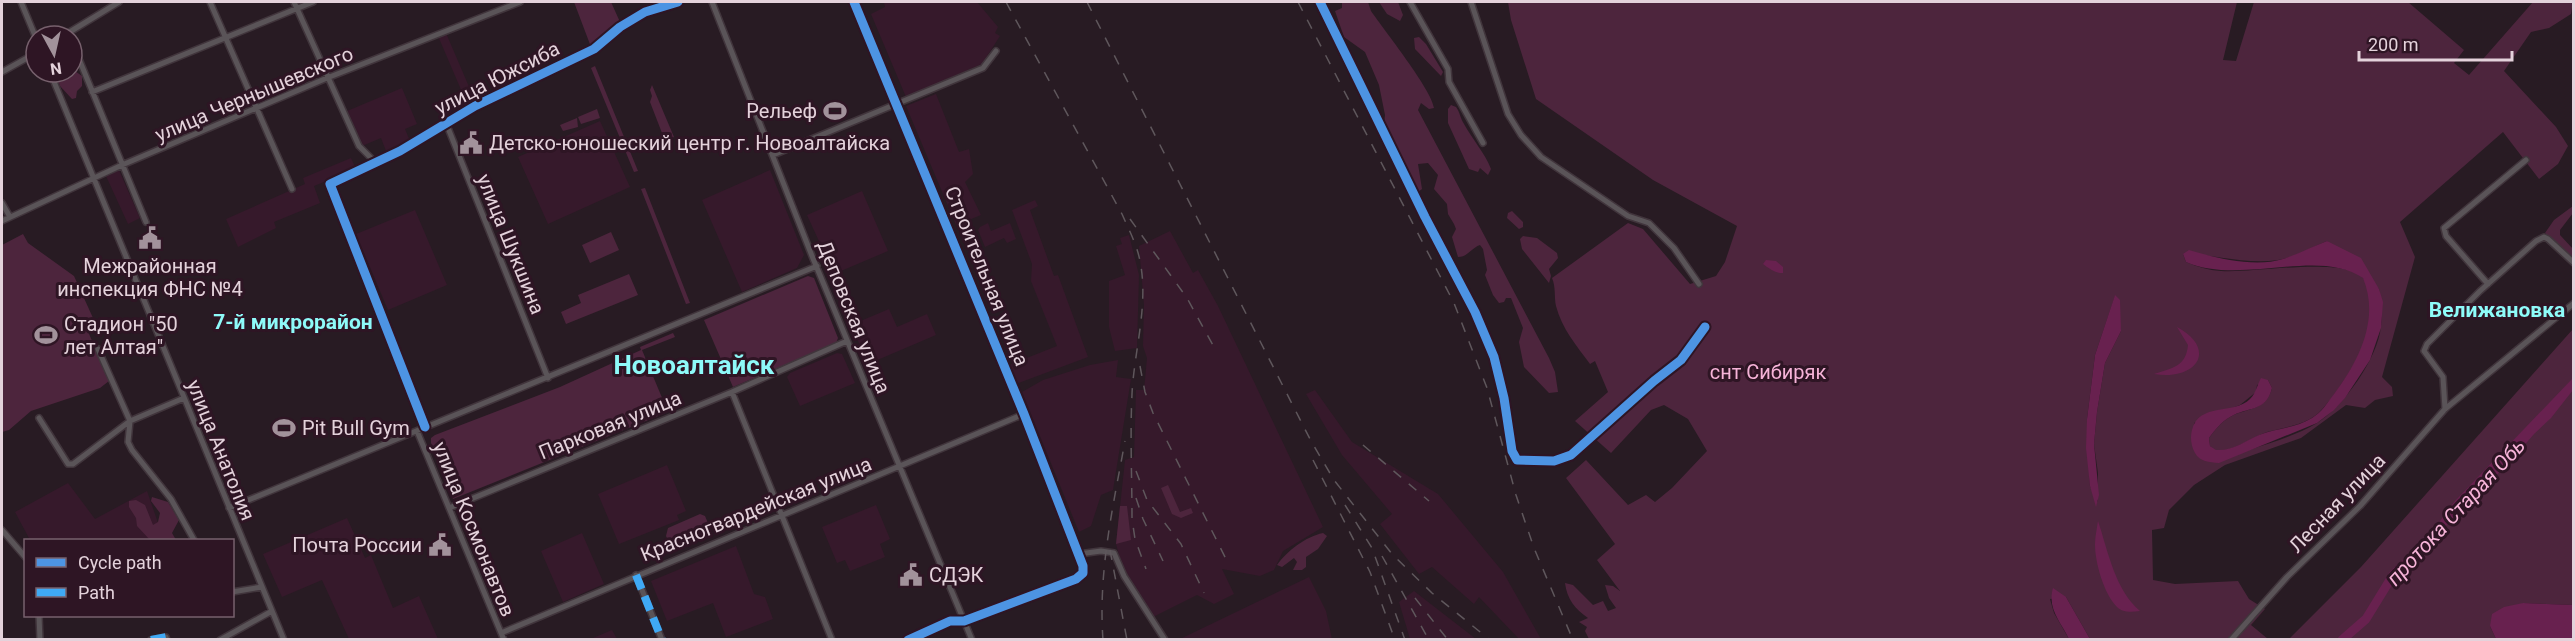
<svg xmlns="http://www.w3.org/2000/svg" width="2575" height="641" font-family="Roboto,sans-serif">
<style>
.built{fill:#36192b}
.green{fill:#4d253d;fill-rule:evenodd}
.water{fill:#68214f}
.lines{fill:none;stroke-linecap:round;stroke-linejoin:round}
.river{stroke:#68214f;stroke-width:9}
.minor-casing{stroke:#41353c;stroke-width:8}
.minor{stroke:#5a5458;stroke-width:5}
.rail{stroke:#5f575c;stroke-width:1.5;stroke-dasharray:10 10;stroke-linecap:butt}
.quiet{stroke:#3fa9f5;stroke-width:8;stroke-dasharray:15 8;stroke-linecap:butt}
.cycleway-casing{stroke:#2e1524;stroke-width:13}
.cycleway{stroke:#4d94e3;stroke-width:9}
.labels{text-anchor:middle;stroke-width:6;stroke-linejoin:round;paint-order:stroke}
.street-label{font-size:20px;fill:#e4d2db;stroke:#2e1524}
.poi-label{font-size:20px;fill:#e4d2db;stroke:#2e1524;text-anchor:start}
.park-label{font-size:20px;fill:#f6b3d8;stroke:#2e1524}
.neighbourhood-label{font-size:21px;font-weight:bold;fill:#8efaf9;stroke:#2e1524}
.water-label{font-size:21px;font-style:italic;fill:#f7b4d9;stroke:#2e1524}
.district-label{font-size:26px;font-weight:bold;fill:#8efaf9;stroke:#2e1524}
</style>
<rect width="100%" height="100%" fill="#281b23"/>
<path class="built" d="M884 2H977L998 27 995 33 1000 36 982 64 906 97 871 14 885 7Z
M446 33 476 103 468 106 438 36Z
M402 88 417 124 405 129 410 141 386 151 381 138 362 146 347 111Z
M936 94 959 152 969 149 973 174 965 182 981 215 956 225 906 106Z
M600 121 630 187 548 224 518 157Z
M351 158 356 169 314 186 320 203 274 222 276 228 238 247 226 219 305 184 303 178Z
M119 170 140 218 128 224 106 176Z
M770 170 804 255 797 268 742 292 702 200Z
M862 191 888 251 834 274 807 215Z
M1035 200 1038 206 1030 210 1054 276 1058 275 1088 357 1016 384 1009 365 1057 346 1031 281 1032 264 1012 210Z
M415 210 447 285 388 310 356 234Z
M988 223 991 231 1010 223 1016 239 1007 243 1004 238 985 247 978 230 980 227Z
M1170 231 1193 273 1198 270 1218 306 1323 527 1283 551 1274 570 1260 576 1222 569 1234 594 1214 604 1197 595 1153 617 1124 573 1116 544 1125 460 1134 457 1136 390H1144L1147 358 1143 346 1144 305 1139 246Z
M1129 235 1139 275 1137 348 1115 351 1109 327V281L1125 275 1116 246 1122 244 1120 238Z
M889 309 897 327 927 314 936 335 868 364 851 325Z
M837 353 842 354 855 383 800 406 787 377 790 373Z
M1118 360 1116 377 1131 379 1113 490 1101 495 1091 526 1079 532 1022 392 1043 380 1090 365Z
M1315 390 1352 442 1438 494 1503 572 1541 639H1519L1479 597 1474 604 1432 567 1419 574 1380 524 1392 514 1342 455 1306 394Z
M667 465 686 511 677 515 679 520 619 544 598 494Z
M68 483 95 519 147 491 164 540H30L15 512Z
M876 505 890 539 880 544 885 557 850 571 845 560 837 563 822 527Z
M347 518 365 558 371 555 393 608 419 596 438 639H349L322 580 282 597 263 554Z
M582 533 604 584 563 602 541 551Z
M736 546 754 594 765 597 773 619 726 637 713 603 667 621 651 581Z
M1309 577 1326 611 1332 639H1180Z
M1414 591 1476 639H1410L1399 602Z
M612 630 617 639H589L593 638Z"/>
<path class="green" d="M574 2H611L620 22 591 47Z
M1342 2H1368L1371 11C1384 30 1432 90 1434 108L1429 109 1421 103 1418 110 1549 358 1555 372 1558 392 1549 393 1524 367 1519 342 1523 328 1511 298H1506L1504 302 1499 303 1493 295 1485 275 1487 270 1483 249 1480 245C1471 248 1468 257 1458 257L1452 237 1456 229 1454 224 1448 214 1447 204 1434 189 1438 175 1428 163 1418 164 1422 189 1418 192 1408 169 1384 125 1385 115 1379 85 1365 52 1344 37 1335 11 1342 8Z
M1379 2H1398L1403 15 1400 21 1387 14Z
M1508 2H2237L2223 60 2236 61 2254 2H2408L2464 50 2454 63 2469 75 2533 2H2573L2571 14 2549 28 2531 32 2504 71 2556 127 2568 146 2558 164 2539 179 2503 132 2400 222 2415 257 2382 377 2392 387 2393 396 2375 400 2365 408 2346 405 2301 438 2225 465 2194 485 2169 510 2164 528 2152 530 2153 580 2175 584 2238 581 2249 599 2265 609 2251 625 2268 639H2090L2066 597 2050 599 2054 613 2069 639H1589L1585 631 1587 627 1579 622 1588 618C1575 609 1567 599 1565 583L1573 585 1593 605 1603 601 1608 611 1616 608 1609 598 1605 585 1613 586 1620 591 1597 560 1615 544 1566 478 1586 460 1628 505 1646 495 1655 502 1672 488 1707 451 1688 419 1664 405 1651 410 1611 453 1575 421 1608 392 1595 361 1590 364C1576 345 1562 329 1556 306 1554 297 1556 287 1552 278L1628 223 1643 229 1690 284 1716 276 1725 262 1737 226 1653 180 1536 99 1511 20ZM2327 241 2379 289C2380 301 2383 314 2381 326 2378 358 2344 406 2317 423 2287 441 2250 447 2219 462L2194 423 2240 405 2256 392 2257 385 2268 380 2272 388C2266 412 2247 407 2230 417 2221 422 2215 430 2209 438L2210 446 2216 451C2235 451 2250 438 2267 432 2282 428 2297 426 2310 419 2319 414 2324 407 2330 400 2350 373 2375 337 2370 301 2369 294 2368 285 2364 279 2347 255 2250 274 2221 271 2208 270 2198 267 2186 262L2183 254C2215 254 2246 265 2278 260 2294 258 2312 247 2327 241ZM2115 296 2121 331 2105 363 2097 412 2094 444 2098 473V502L2090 486 2087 419 2095 355Z
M1419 37 1426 44 1443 72 1441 76 1415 49 1414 38Z
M595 66 638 171 634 172 591 68Z
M72 69 82 76V86L77 91 76 98 72 99 60 86 55 72H72Z
M652 85 674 137 672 138 662 133 650 102 652 96 650 90Z
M1451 105 1456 107C1460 112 1460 118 1464 124 1472 139 1485 153 1491 169L1488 175 1480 168 1478 172 1469 169 1448 123V109Z
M597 109 600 118 581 124 578 117Z
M577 118 578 127 563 131 560 125Z
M645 188 690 303 686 304 641 189Z
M2573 206V213L2560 230V235L2573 249V260L2545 233 2554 220Z
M1512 211 1523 222V227L1519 229 1507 218 1508 213Z
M611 232 619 250 590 263 582 245Z
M23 234 28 243 74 276 93 318 84 322 109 381 100 388 31 411 9 430 2 432V245Z
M1523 236 1537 238 1557 253 1558 258 1549 269 1551 276 1549 283 1522 249 1520 239Z
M629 274 638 295 566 324 561 312 581 303 578 295Z
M808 276 814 278 838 338 836 343 733 387 704 320Z
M2573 329V605L2523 603 2490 626 2496 639 2288 640 2361 567Z
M673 333 675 337 642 350 668 412 453 499 431 443V438L435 435 560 387 641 350 640 347Z
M1168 485 1180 512 1191 508 1193 513 1181 518 1172 514 1161 488Z
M152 497 168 502 179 520 172 533 176 540H150L137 526 136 518 129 507V501L136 500 145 505 153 525 158 522 160 513 151 501Z
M1120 506H1127L1131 540 1116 544Z
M700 514 705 516 710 528 708 534 678 548 671 547 666 536 668 528Z
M1323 533 1327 536 1318 549 1306 557V567L1302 570H1293L1297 562 1294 558 1282 567 1277 565C1287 551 1305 537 1323 533Z"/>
<path class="water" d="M2327 241 2361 258 2379 289 2383 302 2381 328 2370 360 2345 398 2334 410 2317 423 2219 463C2209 462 2200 462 2195 453 2191 446 2190 437 2192 430 2199 402 2234 415 2250 399 2256 393 2257 385 2261 378L2268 380 2272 388C2266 413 2248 406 2230 417 2221 422 2215 430 2209 438L2210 446 2216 450C2233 451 2245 441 2259 435 2277 428 2296 428 2312 418 2322 412 2327 403 2334 394 2359 361 2380 319 2363 278 2318 247 2241 286 2186 262L2183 254 2189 250C2216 258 2255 268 2283 259 2298 254 2312 247 2327 241Z
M1766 260 1776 261 1783 267V273C1777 274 1768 268 1763 264Z
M2115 295 2120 300 2121 331 2105 363 2097 412 2094 444 2099 495 2096 507 2090 486 2086 448 2087 419 2095 355Z
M2177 327C2218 349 2197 381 2154 374 2172 368 2186 367 2188 345Z
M2573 378V390L2551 418 2534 434 2508 464 2460 510 2416 560 2404 571 2393 575 2395 567 2424 542 2455 501Z
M2098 521C2108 551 2115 590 2140 611 2132 612 2123 613 2117 607 2104 594 2095 563 2095 544 2095 537 2097 528 2098 521Z
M2053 588 2066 597 2090 639H2069C2061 622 2047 609 2053 588Z
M2523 603 2573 605V639H2496L2490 626 2492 614 2504 607Z"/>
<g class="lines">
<path class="river" d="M2342 640 2366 619 2393 575 2400 568"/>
<g class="minor-casing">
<path id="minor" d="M21 2 36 38
M210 2 292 189
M294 2 359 146 376 163
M712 2 812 256 972 640
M854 2 1024 414 1083 566V573L1076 579 964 621H950L908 640
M1320 2 1425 217 1475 312 1494 357 1504 398 1512 451 1517 460 1554 461 1571 455 1654 381 1681 360 1705 327
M1410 2 1448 69 1449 82 1483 143
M1471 2 1508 114 1521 135 1541 157 1628 216 1649 223 1674 248 1699 284
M63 36 119 2
M72 42 146 222
M2 72 36 53
M50 72 284 640
M92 92 313 2
M446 123 548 378
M773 155 983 68 996 51
M2 203 10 217
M2 221 122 165 327 78 520 2
M2488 284 2446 236 2444 228 2526 160
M98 349 130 421 128 442 132 450 171 499 194 540
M732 392 832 640
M2445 409 2443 377 2424 351 2427 344 2480 291 2536 241 2544 237 2548 239 2574 263
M39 418 68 464H73L130 421 184 398
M425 427 330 184 400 151 475 106 594 49 620 27 645 12 678 2
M417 431 504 640
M229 508 817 266
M449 508 732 392 847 341
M2 530 26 558
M1079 554 1101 551 1114 553 1124 576 1165 640
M636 575 662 640
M232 592 262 587
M39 616 40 640
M501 633 1024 414
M151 640 166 637 167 640
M220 640 272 611
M2231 640 2287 577 2360 506 2445 409 2574 303"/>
</g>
<use href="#minor" class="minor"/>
<path class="rail" d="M1006 2 1122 214C1129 230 1137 245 1140 261 1149 305 1134 351 1132 394 1130 436 1132 477 1132 519L1135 539 1146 569
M1087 2 1311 441 1334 480 1392 554 1432 593 1490 640
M1298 2 1454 303 1487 388 1516 495 1534 548 1573 640
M1130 219 1187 298 1214 347
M1140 366 1145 392 1153 413 1228 563
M1363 445 1429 501
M1313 460 1370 572 1395 640
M1136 471 1147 500 1181 544 1204 593
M1136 498 1143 519 1163 561
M1345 505 1372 548 1405 640
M1110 550 1127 640
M1382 556 1429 640
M1415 598 1448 640
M1103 640C1098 571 1113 507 1125 441"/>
<path class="quiet" d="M636 575 662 640
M151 640 166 637 167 640"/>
<g class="cycleway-casing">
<path id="cycleway" d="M854 2 1024 414 1083 566V573L1076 579 964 621H950L908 640
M1320 2 1425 217 1475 312 1494 357 1504 398 1512 451 1517 460 1554 461 1571 455 1654 381 1681 360 1705 327
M425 427 330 184 400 151 475 106 594 49 620 27 645 12 678 2"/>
</g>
<use href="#cycleway" class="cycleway"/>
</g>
<defs>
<g id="stadium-bare" transform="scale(1.8)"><path d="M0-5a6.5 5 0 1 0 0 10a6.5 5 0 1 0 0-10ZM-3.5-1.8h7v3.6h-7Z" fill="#a2929b" stroke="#2e1524" stroke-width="2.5" paint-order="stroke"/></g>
<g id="civic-bare" transform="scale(1.8)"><path d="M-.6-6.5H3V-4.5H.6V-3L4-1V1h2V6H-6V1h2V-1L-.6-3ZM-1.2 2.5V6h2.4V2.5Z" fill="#a2929b" stroke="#2e1524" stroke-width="2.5" paint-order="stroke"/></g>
</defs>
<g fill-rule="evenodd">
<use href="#stadium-bare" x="835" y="111"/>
<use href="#civic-bare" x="471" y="143"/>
<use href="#civic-bare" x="150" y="238"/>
<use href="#stadium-bare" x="46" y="335"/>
<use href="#stadium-bare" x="284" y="428"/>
<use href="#civic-bare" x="440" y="545"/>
<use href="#civic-bare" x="911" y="575"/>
</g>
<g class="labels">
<g class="street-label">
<text transform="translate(497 78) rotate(-27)" y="7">улица Южсиба</text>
<text transform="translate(254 94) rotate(-23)" y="7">улица Чернышевского</text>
<text transform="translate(511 244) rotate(68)" y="7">улица Шукшина</text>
<text transform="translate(987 276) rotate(68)" y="7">Строительная улица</text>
<text transform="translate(854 317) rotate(68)" y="7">Деповская улица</text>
<text transform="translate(610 425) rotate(-22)" y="7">Парковая улица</text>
<text transform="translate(221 450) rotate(68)" y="7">улица Анатолия</text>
<text transform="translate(2337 503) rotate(-46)" y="7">Лесная улица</text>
<text transform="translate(756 509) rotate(-22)" y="7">Красногвардейская улица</text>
<text transform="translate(474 529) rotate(68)" y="7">улица Космонавтов</text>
</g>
<g class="poi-label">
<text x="817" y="118" text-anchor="end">Рельеф</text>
<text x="489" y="150">Детско-юношеский центр г. Новоалтайска</text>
<text x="150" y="273" text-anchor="middle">Межрайонная<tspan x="150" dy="23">инспекция ФНС №4</tspan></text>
<text x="64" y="331">Стадион "50<tspan x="64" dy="23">лет Алтая"</tspan></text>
<text x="302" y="435">Pit Bull Gym</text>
<text x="422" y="552" text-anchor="end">Почта России</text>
<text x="929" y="582">СДЭК</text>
</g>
<g class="park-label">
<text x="1768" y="379">снт Сибиряк</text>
</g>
<g class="neighbourhood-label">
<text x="2497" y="317">Велижановка</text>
<text x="293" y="329">7-й микрорайон</text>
</g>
<g class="water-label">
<text transform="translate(2456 512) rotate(-47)" y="7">протока Старая Обь</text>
</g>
<g class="district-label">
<text x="694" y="374">Новоалтайск</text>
</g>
</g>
<rect width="2575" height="641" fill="none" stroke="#e4d2db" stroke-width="6"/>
<rect x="24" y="539" width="210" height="78" fill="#2e1524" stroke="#77616d" stroke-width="1.5"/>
<rect x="36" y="558" width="30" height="9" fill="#4d94e3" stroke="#77616d" stroke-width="1.5"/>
<text x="78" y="569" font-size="18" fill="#e4d2db">Cycle path</text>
<rect x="36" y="588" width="30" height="9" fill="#3fa9f5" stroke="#77616d" stroke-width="1.5"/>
<text x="78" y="599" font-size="18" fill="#e4d2db">Path</text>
<g transform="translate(54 54) rotate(172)"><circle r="28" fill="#2e1524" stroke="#77616d" stroke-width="1.5"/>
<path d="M0-4.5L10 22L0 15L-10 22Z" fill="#a2929b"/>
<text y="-9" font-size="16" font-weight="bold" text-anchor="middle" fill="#e4d2db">N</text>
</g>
<path d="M2359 51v9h153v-9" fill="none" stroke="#e4d2db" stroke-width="3"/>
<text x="2368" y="51" font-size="18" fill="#e4d2db" stroke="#2e1524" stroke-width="4.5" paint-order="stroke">200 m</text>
</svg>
